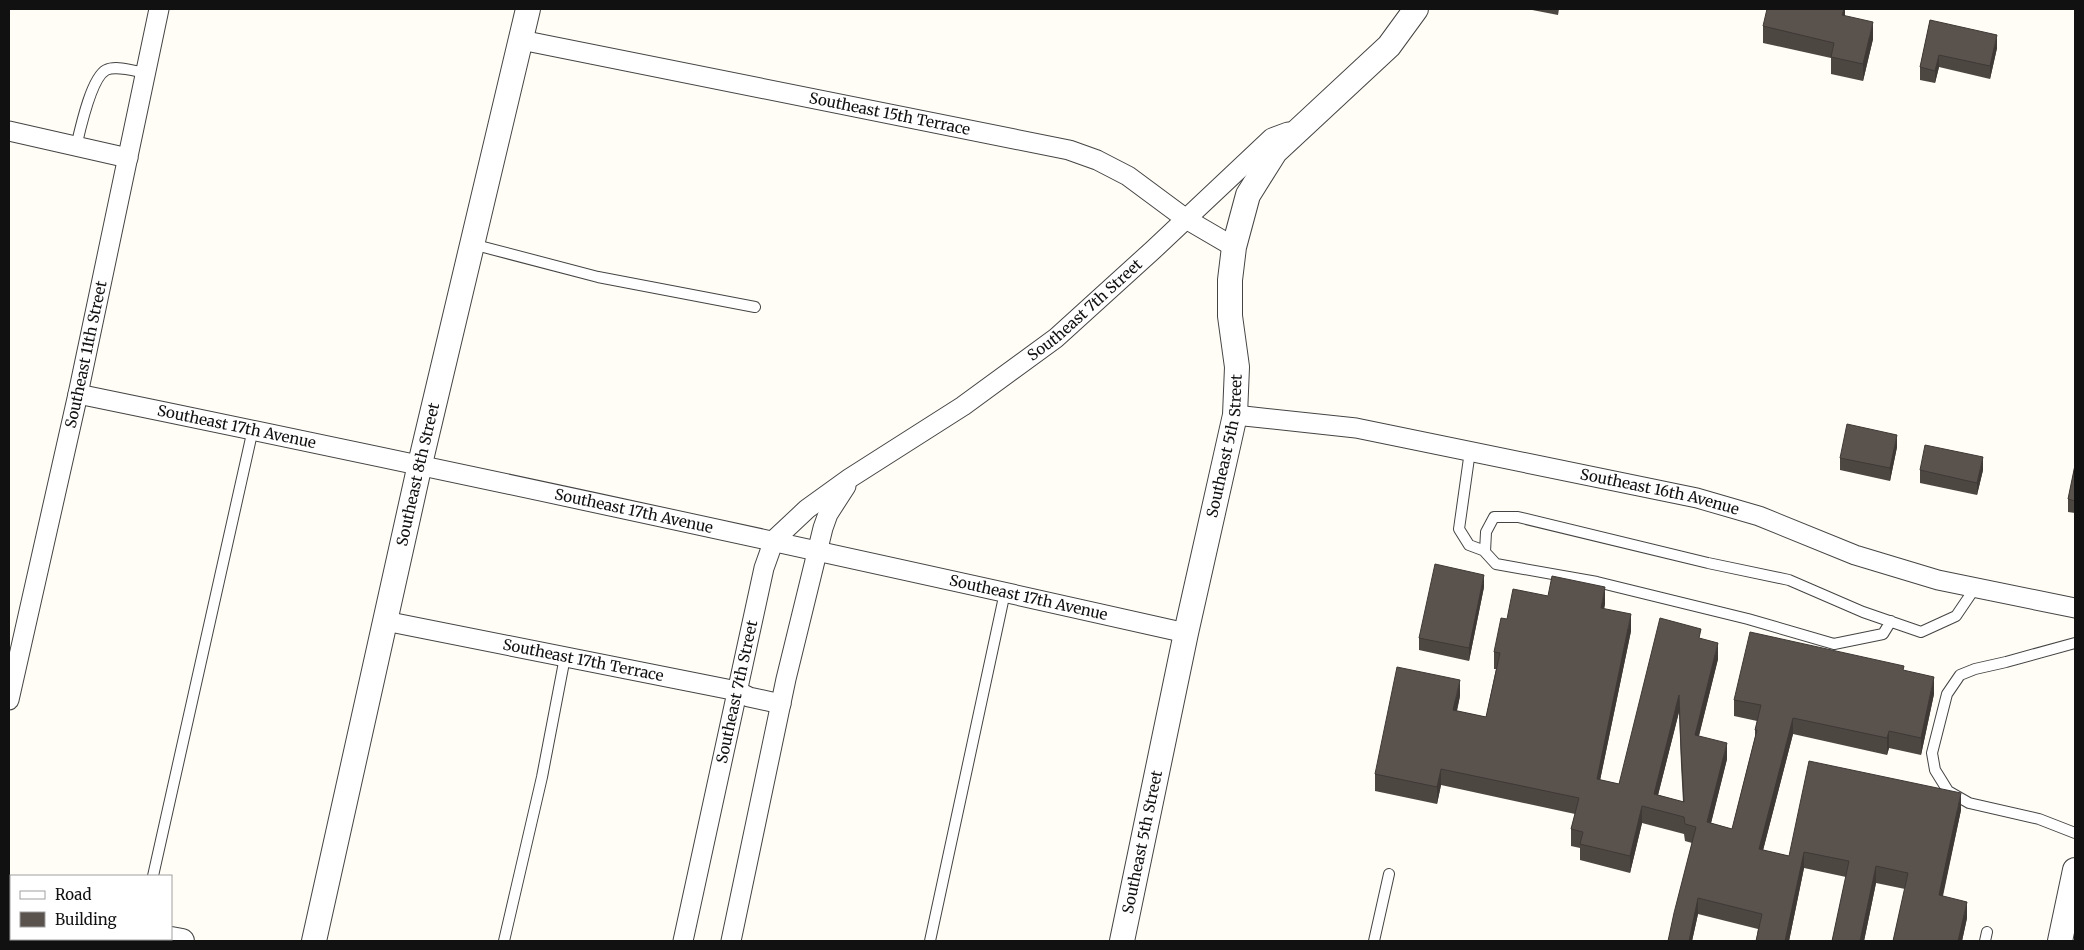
<svg xmlns="http://www.w3.org/2000/svg" width="2084" height="950" font-family="Merriweather,serif">
<style>
.lines{fill:none;stroke-linecap:round;stroke-linejoin:round}
.service-casing{stroke:#444;stroke-width:12}
.minor-casing{stroke:#444;stroke-width:21}
.tertiary-casing{stroke:#444;stroke-width:26}
.service{stroke:#fff;stroke-width:10}
.minor{stroke:#fff;stroke-width:19}
.tertiary{stroke:#fff;stroke-width:24}
.wall{fill:#4d4742;fill-rule:evenodd}
.shaded-wall{fill:#3f3936}
.building{fill:#5a524d;stroke:#3f3936;fill-rule:evenodd}
.labels{text-anchor:middle;stroke-width:5;stroke-linejoin:round;paint-order:stroke}
.street-label{font-size:15px;fill:#111;stroke:#fff}
</style>
<rect width="100%" height="100%" fill="#fffdf5"/>
<g class="lines">
<g class="service-casing">
<path id="service" d="M76 147C80 130 91 78 106 70 116 65 135 71 145 73
M472 244 598 277 755 307
M1470 451 1459 529 1469 545 1485 551
M1891 621 1883 634 1834 644 1748 619 1597 582 1496 564 1485 552 1486 532 1494 517H1518L1708 563 1789 580 1863 612 1921 632 1956 616 1975 588
M2075 643 2006 662 1975 669 1960 675 1947 694 1932 753 1935 770 1948 791 1969 803 2039 819 2075 833
M153 876 253 429
M504 941 542 777 565 657
M930 941 1005 592
M1374 941 1389 874
M1985 941 1987 932"/>
</g>
<g class="minor-casing">
<g id="minor">
<path id="s1" d="M521 40 1069 150 1097 160 1128 176 1186 219 1234 247"/>
<path d="M9 131 128 158"/>
<path id="s2" d="M78 394C448 470 818 550 1186 633"/>
<path id="s3" d="M1235 415 1356 428 1697 498 1759 516 1855 555 1938 580 2075 608"/>
<path id="s4" d="M385 621 737 691 749 697 781 704"/>
<path id="s5" d="M9 700 78 394 159 9"/>
<path id="s6" d="M683 941 764 568 774 540 807 509 850 478 963 406 1056 338 1153 250 1272 138 1288 132"/>
<path d="M731 941 786 679 823 528 828 514 846 486"/>
</g>
</g>
<g class="tertiary-casing">
<g id="tertiary">
<path d="M9 902 11 903"/>
<path d="M171 939 182 941"/>
<path id="s7" d="M314 941 420 464 528 9"/>
<path id="s8" d="M1122 941 1186 633 1235 415 1237 367 1230 316V280L1234 247 1248 195 1275 152 1389 46 1416 9"/>
<path d="M2060 941 2075 870"/>
</g>
</g>
<use href="#service" class="service"/>
<use href="#minor" class="minor"/>
<use href="#tertiary" class="tertiary"/>
</g>
<path class="wall" d="M1527 9H1559L1558 15Z
M1845 9V16L1873 39 1863 81 1831 74V58L1763 43V26Z
M1930 20 1997 48 1990 79 1939 67 1935 83 1920 80V67Z
M1897 447 1890 481 1840 470V458Z
M2075 465V513L2068 512V499Z
M1920 470H1983L1977 495 1920 483Z
M1484 587 1469 661 1419 650V638Z
M1548 596 1605 604 1604 609 1631 631 1600 780 1619 784 1701 638 1718 659 1699 736 1727 759 1711 823 1732 829 1755 737V730L1757 721 1734 716V700L1904 671 1934 694 1921 755 1889 748 1887 755 1793 734 1763 850 1789 856 1961 810 1943 896 1967 918 1962 941H1893L1905 889 1876 883 1864 941H1832L1846 877 1804 868 1789 941H1756L1758 929 1698 914 1692 941H1668L1692 843 1685 841 1684 834 1642 823 1630 873 1580 860V848L1571 846V829L1575 814 1441 785 1437 804 1375 791V774L1460 696 1457 711 1486 717 1496 669H1494V652L1507 619ZM1679 712 1681 765 1683 802 1658 795Z"/>
<path class="shaded-wall" d="M1844 9H1845V20L1842 15Z
M1873 22V39L1863 81V64Z
M1997 35V48L1990 79V66Z
M1939 55V67L1935 83V71Z
M1897 435V447L1890 481V468Z
M1983 457V470L1977 495V483Z
M1484 575V587L1469 661V648Z
M1605 587V604L1601 624V608Z
M1631 614V631L1597 795V779Z
M1718 643V659L1695 751V735Z
M1934 677V694L1921 755V738Z
M1460 680V696L1453 727V710Z
M1679 695V712L1654 811V794Z
M1793 718V734L1759 866V849Z
M1889 731V748L1887 755V738Z
M1727 743V759L1707 839V822Z
M1441 769V785L1437 804V787Z
M1961 793V810L1939 912V895Z
M1642 806V823L1630 873V856Z
M1804 852V868L1789 941H1785Z
M1876 866V883L1864 941H1860Z
M1698 898V914L1692 941H1689Z
M1967 902V918L1962 941H1958Z"/>
<path class="building" d="M1767 9H1844L1842 15 1873 22 1863 64 1831 57 1834 43 1763 26Z
M1930 20 1997 35 1990 66 1939 55 1935 71 1920 67Z
M1847 424 1897 435 1890 468 1840 458Z
M1925 445 1983 457 1977 483 1920 470Z
M2075 465V501L2068 499Z
M1435 564 1484 575 1469 648 1419 638Z
M1552 576 1605 587 1601 608 1631 614 1597 779 1619 784 1660 618 1701 629 1699 638 1718 643 1695 735 1727 743 1707 822 1732 829 1757 730H1755L1761 705 1734 700 1750 632 1904 666 1903 670 1934 677 1921 738 1889 731 1887 738 1793 718 1759 849 1789 856 1809 761 1961 793 1939 895 1967 902 1958 941H1893L1908 873 1876 866 1860 941H1832L1849 861 1804 852 1785 941H1756L1762 914 1698 898 1689 941H1668L1674 913 1696 827 1685 824 1684 817 1642 806 1630 856 1580 844 1583 832 1571 829 1579 798 1441 769 1437 787 1375 774 1397 667 1460 680 1453 710 1486 717 1500 653 1494 652 1501 618 1507 619 1513 589 1548 596ZM1679 695 1681 748 1684 802 1654 794Z"/>
<g class="labels">
<g class="street-label">
<text dy="5" stroke="none"><textPath href="#s1" startOffset="376">Southeast 15th Terrace</textPath></text>
<text dy="5" stroke="none"><textPath href="#s6" startOffset="799">Southeast 7th Street</textPath></text>
<text dy="5" stroke="none"><textPath href="#s5" startOffset="354">Southeast 11th Street</textPath></text>
<text dy="5" stroke="none"><textPath href="#s2" startOffset="162">Southeast 17th Avenue</textPath></text>
<text dy="5" stroke="none"><textPath href="#s8" startOffset="506">Southeast 5th Street</textPath></text>
<text dy="5" stroke="none"><textPath href="#s7" startOffset="478">Southeast 8th Street</textPath></text>
<text dy="5" stroke="none"><textPath href="#s3" startOffset="432">Southeast 16th Avenue</textPath></text>
<text dy="5" stroke="none"><textPath href="#s2" startOffset="568">Southeast 17th Avenue</textPath></text>
<text dy="5" stroke="none"><textPath href="#s2" startOffset="972">Southeast 17th Avenue</textPath></text>
<text dy="5" stroke="none"><textPath href="#s4" startOffset="202">Southeast 17th Terrace</textPath></text>
<text dy="5" stroke="none"><textPath href="#s6" startOffset="255">Southeast 7th Street</textPath></text>
<text dy="5" stroke="none"><textPath href="#s8" startOffset="101">Southeast 5th Street</textPath></text>
</g>
</g>
<rect width="2084" height="950" fill="none" stroke="#111111" stroke-width="20"/>
<rect x="10" y="875" width="162" height="65" fill="#ffffff" stroke="#a0a0a0"/>
<rect x="20" y="891" width="25" height="8" fill="#ffffff" stroke="#a0a0a0"/>
<text x="55" y="900" font-size="15" fill="#111111">Road</text>
<rect x="20" y="912" width="25" height="15" fill="#5a524d" stroke="#a0a0a0"/>
<text x="55" y="925" font-size="15" fill="#111111">Building</text>
</svg>
